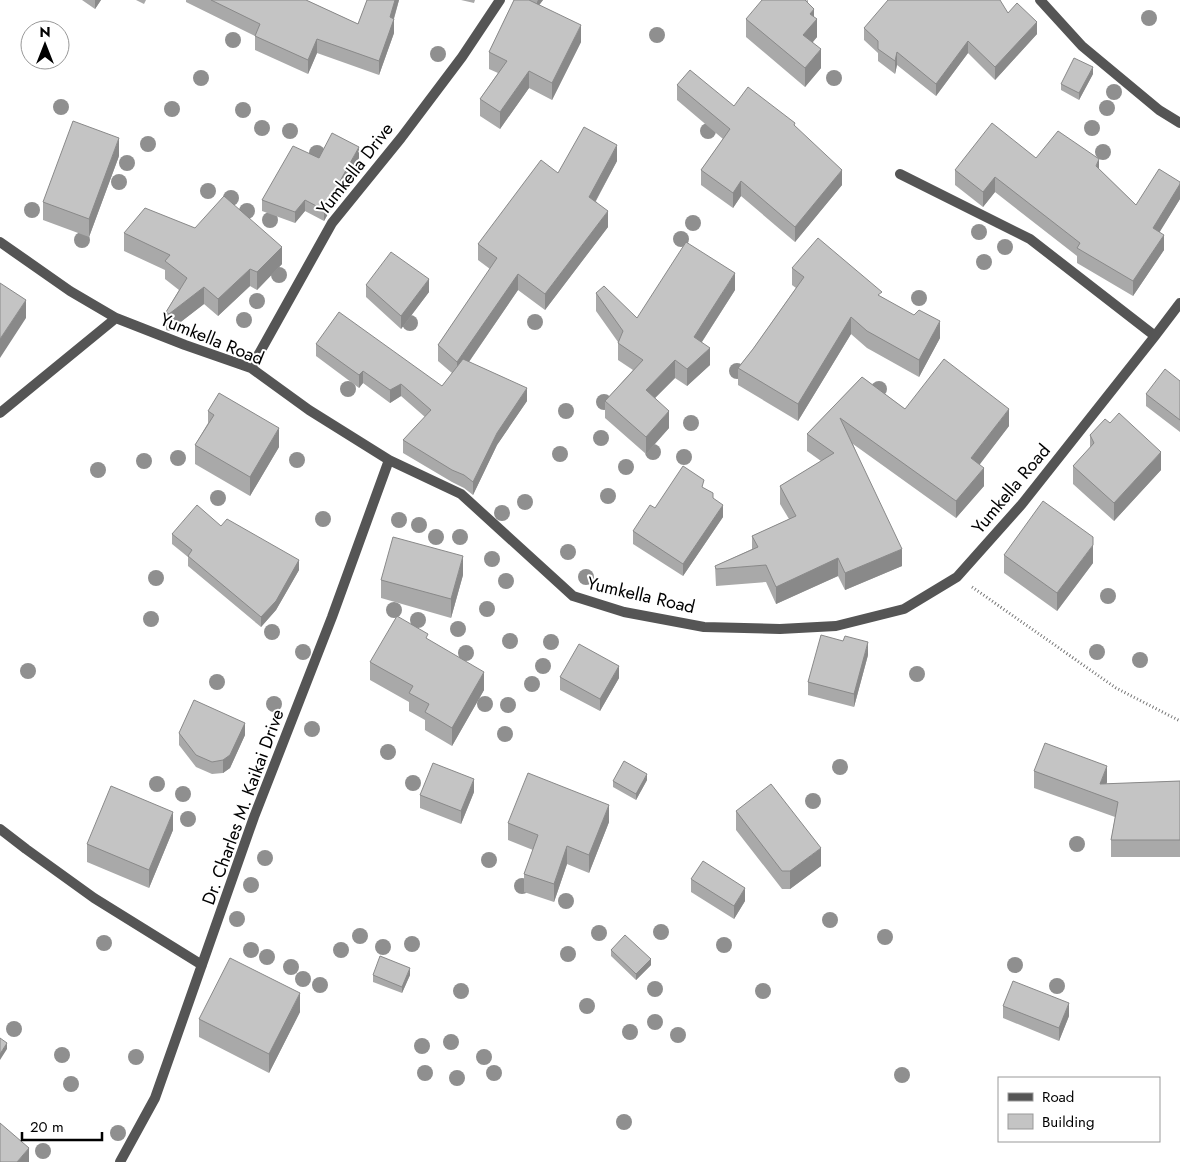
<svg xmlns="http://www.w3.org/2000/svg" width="1180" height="1162" font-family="Jost,sans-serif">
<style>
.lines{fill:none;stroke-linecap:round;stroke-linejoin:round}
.path{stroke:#777;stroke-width:3;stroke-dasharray:1 2.5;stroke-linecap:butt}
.minor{stroke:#555;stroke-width:10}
.tree{fill:#8f8f8f}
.wall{fill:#a9a9a9}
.shaded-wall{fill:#898989}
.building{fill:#c4c4c4;stroke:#898989}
.labels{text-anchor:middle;stroke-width:4;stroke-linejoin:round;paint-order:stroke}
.street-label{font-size:18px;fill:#000;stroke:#fff}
</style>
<rect width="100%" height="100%" fill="#fff"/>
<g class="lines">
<path class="path" d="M972 587 1116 688 1180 721"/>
<path class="minor" d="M1040 0 1082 46 1159 110 1180 123
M900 174 1030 239 1155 336
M0 242 70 291 116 318 185 345 251 368 309 410 389 460 461 494 573 596 624 612 704 627 780 629 836 626 904 609 957 577 1022 504 1155 336 1180 303
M251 368 332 223 401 138 462 57 500 0
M0 413 116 318
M0 829 26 849 94 898 202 965
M120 1162 155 1098 254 817 332 617 389 460"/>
</g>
<g class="tree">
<circle cx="1149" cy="18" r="8"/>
<circle cx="657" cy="35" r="8"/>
<circle cx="233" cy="40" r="8"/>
<circle cx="438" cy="54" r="8"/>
<circle cx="201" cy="78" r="8"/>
<circle cx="834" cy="78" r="8"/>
<circle cx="1114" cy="92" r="8"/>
<circle cx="61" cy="107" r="8"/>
<circle cx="1107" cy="108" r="8"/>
<circle cx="172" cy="109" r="8"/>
<circle cx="243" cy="110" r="8"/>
<circle cx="262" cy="128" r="8"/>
<circle cx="1092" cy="128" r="8"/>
<circle cx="290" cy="131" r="8"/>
<circle cx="708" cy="131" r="8"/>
<circle cx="148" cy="144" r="8"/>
<circle cx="1103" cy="152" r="8"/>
<circle cx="317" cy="153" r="8"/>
<circle cx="127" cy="163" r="8"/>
<circle cx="119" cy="182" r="8"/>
<circle cx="208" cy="191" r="8"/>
<circle cx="231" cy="198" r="8"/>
<circle cx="32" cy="210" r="8"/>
<circle cx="247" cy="211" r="8"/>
<circle cx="270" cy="220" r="8"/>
<circle cx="693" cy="223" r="8"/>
<circle cx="979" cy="232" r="8"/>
<circle cx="681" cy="239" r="8"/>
<circle cx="82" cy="240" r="8"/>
<circle cx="1005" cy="247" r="8"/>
<circle cx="984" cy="262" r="8"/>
<circle cx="279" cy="275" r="8"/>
<circle cx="919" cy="298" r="8"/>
<circle cx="257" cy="301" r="8"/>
<circle cx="244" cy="320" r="8"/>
<circle cx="535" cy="322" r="8"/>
<circle cx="410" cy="323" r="8"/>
<circle cx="737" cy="371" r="8"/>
<circle cx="348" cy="389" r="8"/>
<circle cx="879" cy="389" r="8"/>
<circle cx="604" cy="402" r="8"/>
<circle cx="566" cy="411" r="8"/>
<circle cx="691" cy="423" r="8"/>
<circle cx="601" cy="438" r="8"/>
<circle cx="653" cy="452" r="8"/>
<circle cx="560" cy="454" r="8"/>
<circle cx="684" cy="457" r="8"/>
<circle cx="178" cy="458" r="8"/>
<circle cx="297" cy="460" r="8"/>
<circle cx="144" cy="461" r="8"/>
<circle cx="626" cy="467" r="8"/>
<circle cx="98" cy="470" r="8"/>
<circle cx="608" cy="496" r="8"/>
<circle cx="218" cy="498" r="8"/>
<circle cx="525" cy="502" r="8"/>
<circle cx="502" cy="513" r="8"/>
<circle cx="323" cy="519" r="8"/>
<circle cx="399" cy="520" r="8"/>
<circle cx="419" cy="525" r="8"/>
<circle cx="436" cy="537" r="8"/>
<circle cx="460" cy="537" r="8"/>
<circle cx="568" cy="552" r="8"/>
<circle cx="492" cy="559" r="8"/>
<circle cx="586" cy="577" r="8"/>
<circle cx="156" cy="578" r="8"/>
<circle cx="506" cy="581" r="8"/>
<circle cx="1108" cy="596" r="8"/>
<circle cx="487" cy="609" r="8"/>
<circle cx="394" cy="610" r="8"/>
<circle cx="151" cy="619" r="8"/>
<circle cx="418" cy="620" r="8"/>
<circle cx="458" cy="629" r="8"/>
<circle cx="272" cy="632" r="8"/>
<circle cx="510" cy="641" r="8"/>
<circle cx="551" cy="642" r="8"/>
<circle cx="303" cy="652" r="8"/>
<circle cx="1097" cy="652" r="8"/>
<circle cx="466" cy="653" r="8"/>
<circle cx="1140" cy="660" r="8"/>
<circle cx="543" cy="666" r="8"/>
<circle cx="28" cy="671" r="8"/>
<circle cx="917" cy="674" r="8"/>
<circle cx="217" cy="682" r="8"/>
<circle cx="532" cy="684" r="8"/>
<circle cx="274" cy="704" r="8"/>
<circle cx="485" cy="704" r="8"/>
<circle cx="508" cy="705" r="8"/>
<circle cx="312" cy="729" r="8"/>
<circle cx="505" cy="734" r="8"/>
<circle cx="388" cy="752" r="8"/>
<circle cx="840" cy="767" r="8"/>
<circle cx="413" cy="783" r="8"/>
<circle cx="157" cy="784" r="8"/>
<circle cx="183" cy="794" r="8"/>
<circle cx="813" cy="801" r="8"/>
<circle cx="188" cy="819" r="8"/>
<circle cx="1077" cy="844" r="8"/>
<circle cx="265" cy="858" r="8"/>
<circle cx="489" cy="860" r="8"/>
<circle cx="251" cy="885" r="8"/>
<circle cx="522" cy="886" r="8"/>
<circle cx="566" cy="901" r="8"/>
<circle cx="237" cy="919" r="8"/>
<circle cx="830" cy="920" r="8"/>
<circle cx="661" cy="932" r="8"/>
<circle cx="599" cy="933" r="8"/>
<circle cx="360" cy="936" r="8"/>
<circle cx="885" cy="937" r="8"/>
<circle cx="104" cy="943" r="8"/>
<circle cx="412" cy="944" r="8"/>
<circle cx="724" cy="945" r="8"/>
<circle cx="383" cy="947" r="8"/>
<circle cx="251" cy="950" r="8"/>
<circle cx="341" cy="950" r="8"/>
<circle cx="568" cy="954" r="8"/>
<circle cx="267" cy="957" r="8"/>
<circle cx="1015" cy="965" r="8"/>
<circle cx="291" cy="967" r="8"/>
<circle cx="303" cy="979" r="8"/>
<circle cx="320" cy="985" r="8"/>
<circle cx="1057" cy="986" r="8"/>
<circle cx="655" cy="989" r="8"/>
<circle cx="461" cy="991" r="8"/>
<circle cx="763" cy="991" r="8"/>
<circle cx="587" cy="1006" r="8"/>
<circle cx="655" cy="1022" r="8"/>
<circle cx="14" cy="1029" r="8"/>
<circle cx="630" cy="1032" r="8"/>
<circle cx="678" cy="1035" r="8"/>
<circle cx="451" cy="1042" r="8"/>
<circle cx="422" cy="1046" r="8"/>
<circle cx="62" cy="1055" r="8"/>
<circle cx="136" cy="1057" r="8"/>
<circle cx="484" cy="1057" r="8"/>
<circle cx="425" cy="1073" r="8"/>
<circle cx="494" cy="1073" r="8"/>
<circle cx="902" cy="1075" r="8"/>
<circle cx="457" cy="1078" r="8"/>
<circle cx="71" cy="1084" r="8"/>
<circle cx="624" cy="1122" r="8"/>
<circle cx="118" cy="1133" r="8"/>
<circle cx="43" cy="1151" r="8"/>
</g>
<path class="wall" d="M82 0H101L95 9Z
M136 0H146L144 4Z
M186 0H306L358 24 367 0H399L394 19V33L379 75 317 53 308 74 255 50V36L186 2Z
M461 0H475L474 3Z
M514 0H543L539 5 581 42 552 100 529 88 500 129 480 116V99L498 73 489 69V52Z
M808 0V4L814 17 817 37 813 42 821 68 805 87 746 37V19Z
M1008 13 1037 34 995 80 968 53 936 96 897 65 895 74 878 61V53L864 40V28Z
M1093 74 1079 100 1061 90V84Z
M677 85 734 106 795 127 842 185 795 242 741 196 733 208 701 185V170L723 139 677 100Z
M119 156 89 237 43 220V202Z
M319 158H359L324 221 305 211 295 223 262 211V200Z
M1036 158 1099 169 1136 205 1180 182V199L1159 232 1164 250 1133 296 1077 263V256L995 192 983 207 955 185V170Z
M617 161 596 201 608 227 545 310 518 290 469 362 527 401 497 445 473 495 464 488 452 482 403 453V440L425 417 401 396 390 403 363 383 359 388 316 356V344L442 386 452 373 438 361V345L490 269 478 260V244L558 173Z
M124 233 282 264 257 290 250 286 218 316 204 304 169 331 166 330V312L179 290 165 279V270L124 251Z
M792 268 882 297 940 338 919 377 867 348 851 334 798 421 738 385V368L753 349 796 288 792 285Z
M366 285 429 292 401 329 366 297Z
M735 290 702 342 710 365 687 386 675 378 655 398 669 428 646 454 605 418V401L633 370 618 360V342L596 311V293L637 318Z
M862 377 905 409 1009 426 979 464 984 486 956 518 853 444 902 566 845 590 838 576 776 604 766 582 716 586 715 566 752 549V536L789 519 780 504V486L821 461 807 451V434Z
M1180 381V432L1146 406V394Z
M208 411 279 447 250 496 195 464V445L208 423Z
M1090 435 1161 470 1114 521 1073 484V466L1090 448Z
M704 488 713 498 723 517 683 576 633 544V531L655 508Z
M221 526 299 570 276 610 261 627 188 566V557L172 544V534Z
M1004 555 1093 563 1057 611 1004 573Z
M463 575 451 618 381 598V580Z
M428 640 484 690 452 746 425 730V720L409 711V702L370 680V662Z
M868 655 854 707 808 695V682Z
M560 677 619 678 600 711 560 690Z
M179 733 245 735 230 768 223 773 212 774 196 767 179 745Z
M1034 771 1107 782 1106 784 1180 781V857H1111V840L1115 817 1034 788Z
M647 780 636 800 613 787V781Z
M474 792 461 824 420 808V795Z
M736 811 821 866 790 889H782L736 830Z
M609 822 589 873 567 864 554 902 524 892V874L533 850 508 840V823Z
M173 830 149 888 87 862V844Z
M691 879 745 901 734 919 691 892Z
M611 950 651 965 636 980 611 956Z
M373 975H410L402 993 373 982Z
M1003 1006 1069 1016 1059 1041 1003 1018Z
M300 1012 269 1073 199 1037V1019Z"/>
<path class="shaded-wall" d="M95 0H101L95 9Z
M395 0H399L391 28 394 19V33L379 75V61L390 17Z
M538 0H543L537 8V2Z
M814 9V22L817 19V37L803 53V35L810 14Z
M1037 22V34L995 80V67Z
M581 25V42L552 100V83Z
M317 39V53L308 74V60Z
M968 41V53L936 96V84Z
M821 49V68L805 87V68Z
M897 52V65L895 74V61Z
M1093 67V74L1079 100V93Z
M529 71V88L500 129V112Z
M119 138V156L89 237V219Z
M617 145V161L589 213V197Z
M359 147V158L324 221V210Z
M1099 159V174L1096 166Z
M842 170V185L795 242V227Z
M995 177V192L983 207V192Z
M741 181V196L733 208V193Z
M1180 184V199L1153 243V228Z
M305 200V211L295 223V212Z
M608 211V227L545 310V294Z
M1164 235V250L1133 296V281Z
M282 247V264L257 290V272Z
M250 269V286L218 316V299Z
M735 273V290L694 354V337Z
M518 274V290L457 379V362Z
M429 279V292L401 329V316Z
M204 287V304L169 331V314Z
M26 300V318L0 358V339Z
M851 317V334L798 421V404Z
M940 321V338L919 377V360Z
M710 348V365L687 386V369Z
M675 360V378L646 407V390Z
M363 371V383L359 388V375Z
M401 384V396L390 403V390Z
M527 388V401L497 445 473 495V482L497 433Z
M1009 409V426L971 476V458Z
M669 411V428L646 454V437Z
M279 428V447L250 496V477Z
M1161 452V470L1114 521V503Z
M984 468V486L956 518V501Z
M723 505V517L683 576V564Z
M1093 545V563L1057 611V593Z
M902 549V566L845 590V573Z
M463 556V575L451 618V599Z
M838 558V576L776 604V587Z
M299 560V570L276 610 261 627V617Z
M868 642V655L854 707V694Z
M619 666V678L600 711V699Z
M484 672V690L452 746V728Z
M245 723V735L230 768 223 773V760Z
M1107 766V782L1102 796 1100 784Z
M647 774V780L636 800V794Z
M474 779V792L461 824V811Z
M609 805V822L589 873V855Z
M173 812V830L149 888V870Z
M567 846V864L554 902V884Z
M821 848V866L790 889V871Z
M745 888V901L734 919V906Z
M651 959V965L636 980V974Z
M410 968V975L402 993V987Z
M300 993V1012L269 1073V1054Z
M1069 1003V1016L1059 1041V1028Z
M7 1043V1049L0 1060V1054Z
M29 1148V1162H17Z"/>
<path class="building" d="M211 0H306L358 24 367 0H395L390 17 394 19 379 61 317 39 308 60 255 36 260 24Z
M514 0H529L581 25 552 83 529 71 500 112 480 99 507 61 489 52Z
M762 0H805L814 9 810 14 817 19 803 35 821 49 805 68 746 19Z
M888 0H1000L1008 13 1017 3 1037 22 995 67 968 41 936 84 897 52 895 61 878 49V41L864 28Z
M1074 58 1093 67 1079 93 1061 84Z
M690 70 734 106 748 87 795 123 794 125 842 170 795 227 741 181 733 193 701 170 730 129 677 85Z
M73 121 119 138 89 219 43 202Z
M992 123 1036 158 1058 131 1099 159 1096 166 1136 205 1159 169 1180 182V184L1153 228 1164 235 1133 281 1077 248 1080 243 995 177 983 192 955 170Z
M584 127 617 145 589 197 608 211 545 294 518 274 457 362 438 345 497 258 478 244 541 160 558 173Z
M332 133 359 147 324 210 305 200 295 212 262 200 293 146 319 158Z
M224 196 282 247 257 272 250 269 218 299 204 287 169 314 166 312 187 278 165 261 170 255 124 233 145 208 195 228Z
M818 238 882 292 878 295 914 315 919 310 940 321 919 360 867 331 851 317 798 404 738 368 753 349 804 277 792 268Z
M686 242 735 273 694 337 710 348 687 369 675 360 646 390 669 411 646 437 605 401 643 360 618 343 623 331 596 293 604 286 637 318Z
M391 252 429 279 401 316 366 285Z
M0 283 26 300 0 339Z
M339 312 442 386 463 359 527 388 497 433 473 482 464 475 452 470 403 440 431 410 401 384 390 390 363 371 359 375 316 344Z
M944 359 1009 409 971 458 984 468 956 501 840 418 902 549 845 573 838 558 776 587 766 565 716 569 715 566 758 547 752 536 796 516 780 486 834 453 807 434 862 377 905 409Z
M1165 369 1180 381V420L1146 394Z
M219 393 279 428 250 477 195 445 214 415 208 411Z
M1119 413 1161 452 1114 503 1073 466 1094 443 1090 435 1105 419 1110 423Z
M683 466 704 480 702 487 713 493V498L723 505 683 564 633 531 650 505 655 508Z
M1043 501 1093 537V545L1057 593 1004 555Z
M197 505 221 526 227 519 299 560 276 601 261 617 188 556 192 550 172 534Z
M393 537 463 556 451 599 381 580Z
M397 616 428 634 426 638 484 672 452 728 425 712 429 704 409 693 413 686 370 662Z
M821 635 843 641 845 636 868 642 854 694 808 682Z
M579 644 619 666 600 699 560 677Z
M194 700 245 723 230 755 223 760 212 762 196 755 179 733Z
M1045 743 1107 766 1100 784 1180 781V840H1111L1118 802 1034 771Z
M624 761 647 774 636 794 613 781Z
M433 763 474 779 461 811 420 795Z
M528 773 609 805 589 855 567 846 554 884 524 874 538 835 508 823Z
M771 784 821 848 790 871H782L736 811Z
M111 786 173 812 149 870 87 844Z
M703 861 745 888 734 906 691 879Z
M625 935 651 959 636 974 611 950Z
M380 956 410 968 402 987 373 975Z
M230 958 300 993 269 1054 199 1019Z
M1013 981 1069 1003 1059 1028 1003 1006Z
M0 1038 7 1043 0 1054Z
M0 1123 29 1148 17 1162H0Z"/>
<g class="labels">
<g class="street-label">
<text transform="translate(355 169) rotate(-52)" y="6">Yumkella Drive</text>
<text transform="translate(212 339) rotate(22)" y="6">Yumkella Road</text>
<text transform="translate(1011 489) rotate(-50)" y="6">Yumkella Road</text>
<text transform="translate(641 595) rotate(13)" y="6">Yumkella Road</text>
<text transform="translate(243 807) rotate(-70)" y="6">Dr. Charles M. Kaikai Drive</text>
</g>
</g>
<rect x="998" y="1077" width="162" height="65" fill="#ffffff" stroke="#999999"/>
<rect x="1008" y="1093" width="25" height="8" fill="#555555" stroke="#999999"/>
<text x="1042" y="1102" font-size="15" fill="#000000">Road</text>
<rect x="1008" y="1114" width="25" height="15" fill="#c4c4c4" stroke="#999999"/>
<text x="1042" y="1127" font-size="15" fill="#000000">Building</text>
<g transform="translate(45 45)"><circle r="24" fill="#ffffff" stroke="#999999"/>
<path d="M0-4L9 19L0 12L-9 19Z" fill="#000000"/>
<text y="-8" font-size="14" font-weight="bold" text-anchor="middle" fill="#000000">N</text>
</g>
<path d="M22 1132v8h80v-8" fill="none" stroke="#000000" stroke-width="2.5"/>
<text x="30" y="1132" font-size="15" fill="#000000" stroke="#ffffff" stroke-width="4" paint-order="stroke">20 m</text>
</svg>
